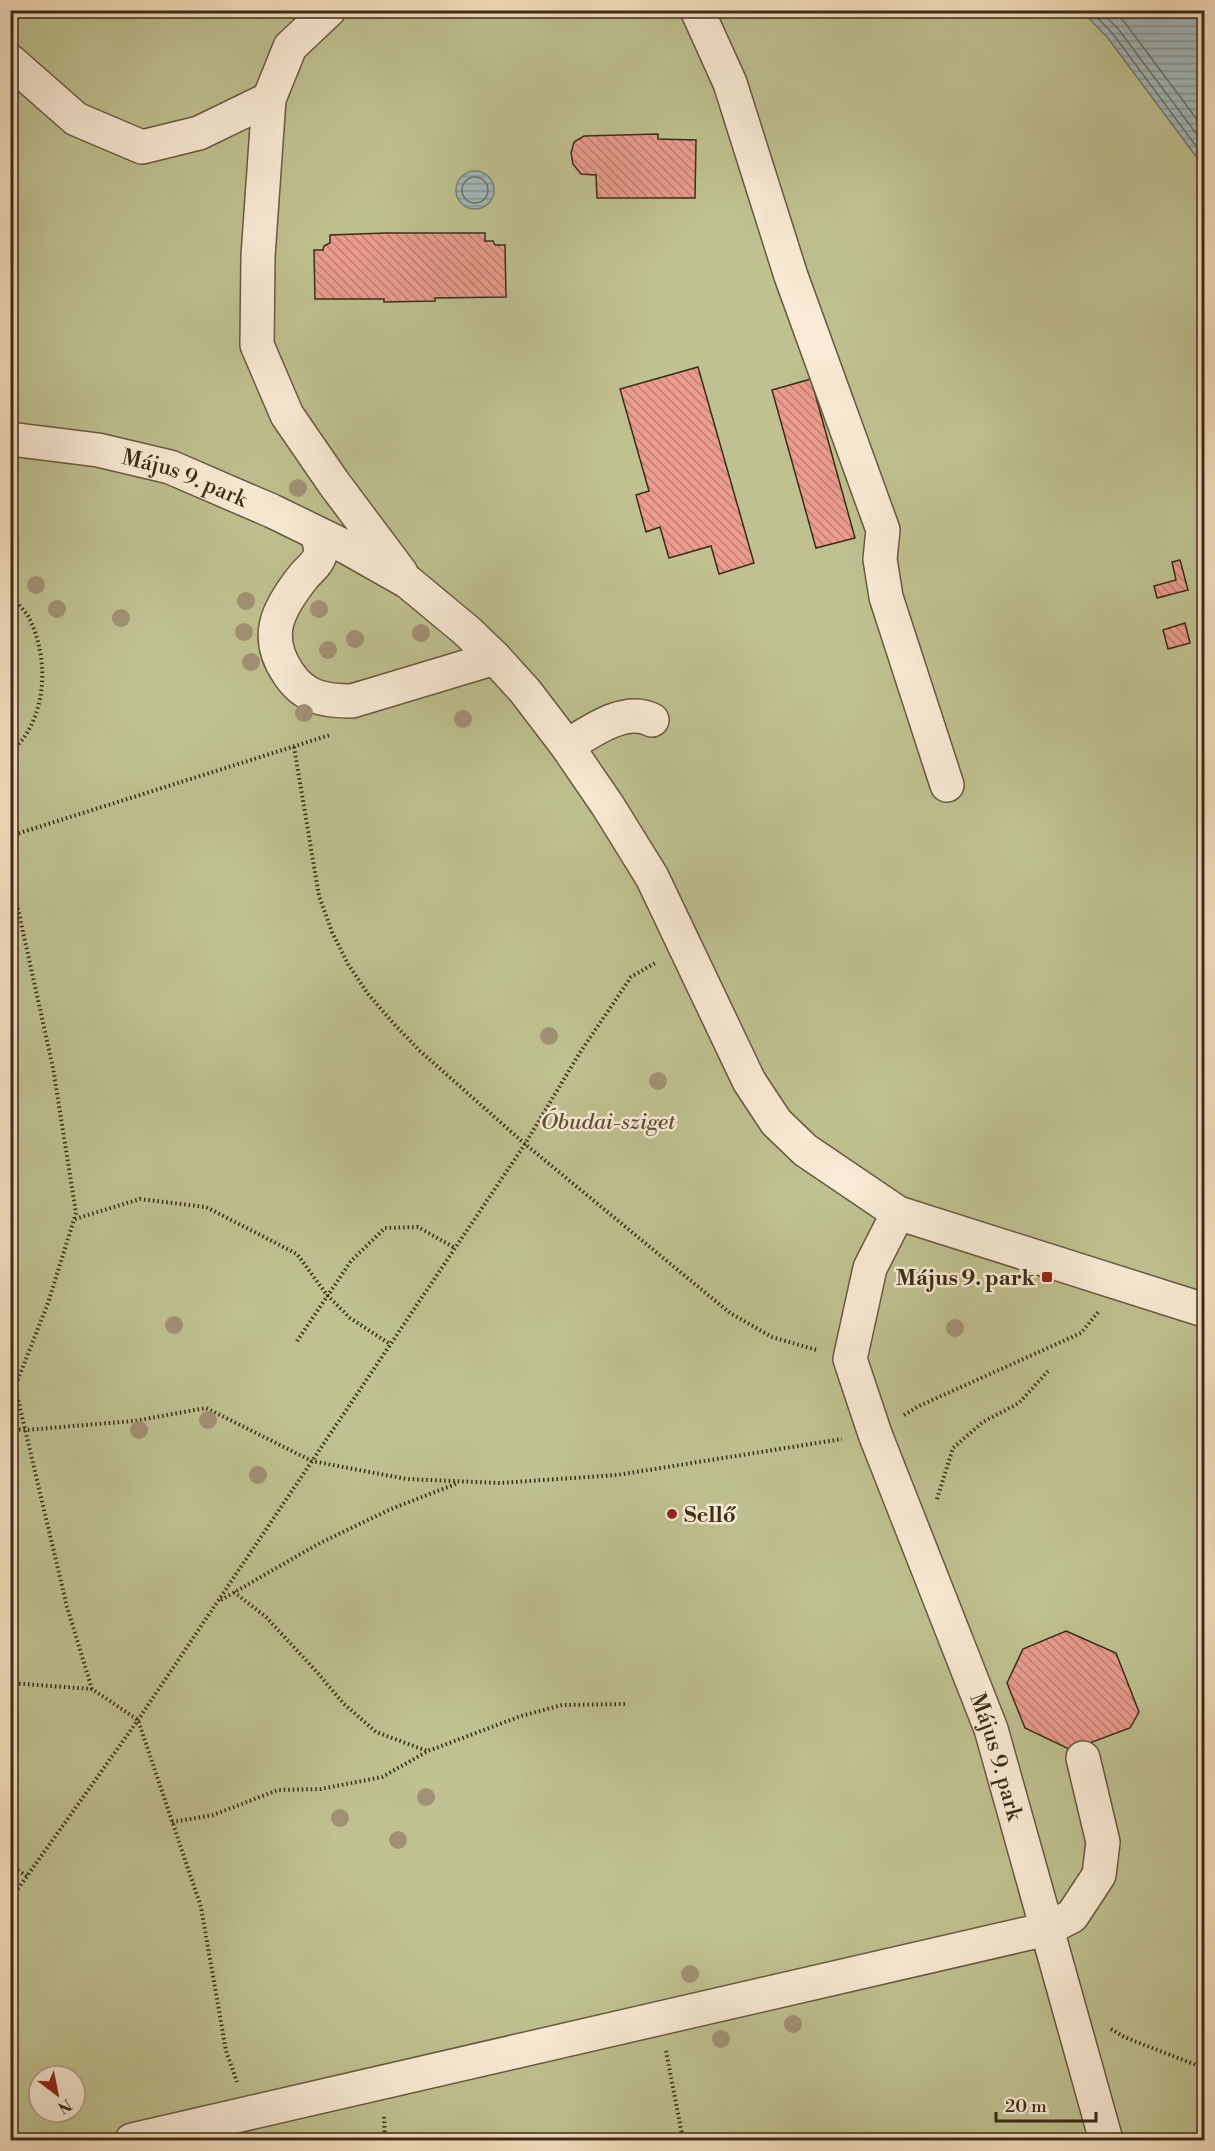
<svg xmlns="http://www.w3.org/2000/svg" width="1215" height="2151" font-family="'Libre Bodoni',serif">
<style>
.park{fill:#bfc190;stroke:#7c7654;stroke-width:1.5;fill-rule:evenodd}
.water{fill:url(#water-rules);stroke:#78817b;stroke-width:1.5}
.lines{fill:none;stroke-linecap:round;stroke-linejoin:round}
.shore{stroke:#6e736a;stroke-width:1.5}
.building{fill:url(#building-back-hatch);stroke:#3a2c18;stroke-width:1.5}
.minor-casing{stroke:#695942;stroke-width:36}
.path{stroke:#3a2c18;stroke-width:4;stroke-dasharray:1.5 3;stroke-linecap:butt}
.minor{stroke:#f9ebd5;stroke-width:33}
.tree{fill:#a19174}
.poi-dot{fill:#8f2418;stroke:#f9ebd5;stroke-width:2}
.labels{text-anchor:middle;stroke-width:5;stroke-linejoin:round;paint-order:stroke}
.street-label{font-size:22px;fill:#3a2c18;stroke:#f9ebd5}
.park-label{font-size:22px;font-style:italic;fill:#5b5136;stroke:#f9ebd5}
.poi-label{font-size:22px;font-weight:bold;fill:#3a2c18;stroke:#f9ebd5;text-anchor:end}
</style>
<defs>
<pattern id="water-rules" width="6" height="5" patternUnits="userSpaceOnUse" patternTransform="scale(1.5)"><rect width="6" height="5" fill="#a2babd"/><path d="M0 2.5h6" fill="none" stroke="#859799"/></pattern>
<pattern id="building-back-hatch" width="6" height="6" patternUnits="userSpaceOnUse" patternTransform="scale(1.5)"><rect width="6" height="6" fill="#ea9c8d"/><path d="M-1 5l2 2M0 0l6 6M5-1l2 2" fill="none" stroke="#bf7f72"/></pattern>
</defs>
<rect width="100%" height="100%" fill="#f6e0bf"/>
<filter id="stains"><feTurbulence type="fractalNoise" baseFrequency=".00333" numOctaves="4"/><feColorMatrix values="0 0 0 0 .2 0 0 0 0 .09 0 0 0 0 .02 0 0 0 .5 -.17"/></filter>
<radialGradient id="worn" r=".72"><stop offset=".6" stop-color="#630" stop-opacity="0"/><stop offset="1" stop-color="#630" stop-opacity=".3"/></radialGradient>
<path class="park" d="M11 11H1082L1108 38 1204 167V2140H11ZM39 2076H75V2112H39Z"/>
<path class="water" d="M1082 11H1204V167L1108 38Z
M456 190a19 19 0 1 1 38 0a19 19 0 1 1-38 0Z"/>
<g class="lines">
<path class="shore" d="M1090 10 1113 34 1204 157
M1100 10 1119 30 1204 144
M1113 10 1126 24 1204 129
M462 190a13 13 0 1 1 26 0a13 13 0 1 1-26 0Z"/>
</g>
<path class="building" d="M658 134V139L696 140 695 198H597L596 175 581 174 573 164 571 153 574 142 584 136Z
M386 233H485V241H493L495 245H505L506 297 435 298V301L384 302V299H315L314 250H323L324 246 330 243V235Z
M698 367 754 563 719 574 711 546 669 558 660 527 646 532 636 495 649 491 620 389Z
M811 379 855 538 816 548 772 390Z
M1180 560 1188 590 1157 598 1154 586 1176 580 1172 562Z
M1185 623 1190 643 1168 649 1163 630Z
M1066 1631 1116 1653 1139 1712 1130 1728 1071 1750 1025 1728 1007 1683 1023 1649Z"/>
<g class="lines">
<g class="minor-casing">
<g id="minor">
<path d="M329 10 290 47 269 99 258 256 257 345 287 415 333 482 401 573"/>
<path d="M697 10 730 83 791 276 883 530 880 559 886 597 947 785"/>
<path d="M10 61 76 119 142 147 199 133 269 99"/>
<path id="s1" d="M10 439 98 450 170 467 272 511 348 548 408 582 467 631 495 658 525 691 567 746 608 806 652 877 749 1081 776 1122 805 1150 898 1213 1204 1310"/>
<path d="M316 533C319 540 322 546 320 555 318 563 308 571 303 577 278 609 263 636 288 673 304 698 325 701 352 701L495 658"/>
<path d="M567 746C590 732 625 706 652 720"/>
<path id="s2" d="M898 1213 870 1268 850 1359 875 1434 991 1729 1106 2140"/>
<path d="M132 2140 1047 1929 1072 1916 1099 1875 1103 1842 1083 1758"/>
</g>
</g>
<path class="path" d="M10 595C16 602 23 609 28 616 47 652 48 701 25 736 21 742 15 747 10 753
M294 747 319 896 332 932 348 964 368 994 394 1024 420 1051 525 1144 730 1313 772 1337 817 1350
M10 836 330 735
M10 873 53 1068 76 1213 48 1303 15 1387 67 1607 92 1689 138 1720 201 1907 226 2051 237 2082
M75 1219 140 1199 206 1207 297 1254 327 1295 350 1318 390 1344
M297 1341 351 1261 385 1228 418 1227 455 1248
M904 1415 919 1406 1081 1333 1099 1311
M10 1429 25 1430 134 1421 206 1408 312 1461 406 1479 500 1483 617 1475 842 1439
M937 1499 953 1448 983 1422 1019 1403 1049 1370
M234 1592 266 1617 316 1671 343 1703 376 1732 427 1751
M221 1600 320 1543 391 1509 458 1483
M10 1683 92 1689
M172 1822 213 1815 278 1790 321 1789 382 1777 428 1751 521 1716 562 1705 625 1704
M10 1866 27 1876
M10 1900 138 1720 525 1144 579 1054 631 977 657 962
M1111 2029 1124 2037 1204 2068
M666 2051 683 2140
M384 2117 385 2140"/>
<use href="#minor" class="minor"/>
</g>
<g class="tree">
<circle cx="298" cy="488" r="9"/>
<circle cx="36" cy="585" r="9"/>
<circle cx="246" cy="601" r="9"/>
<circle cx="57" cy="609" r="9"/>
<circle cx="319" cy="609" r="9"/>
<circle cx="121" cy="618" r="9"/>
<circle cx="244" cy="632" r="9"/>
<circle cx="421" cy="633" r="9"/>
<circle cx="355" cy="639" r="9"/>
<circle cx="328" cy="650" r="9"/>
<circle cx="251" cy="662" r="9"/>
<circle cx="304" cy="713" r="9"/>
<circle cx="463" cy="719" r="9"/>
<circle cx="549" cy="1036" r="9"/>
<circle cx="658" cy="1081" r="9"/>
<circle cx="174" cy="1325" r="9"/>
<circle cx="955" cy="1328" r="9"/>
<circle cx="208" cy="1420" r="9"/>
<circle cx="139" cy="1430" r="9"/>
<circle cx="258" cy="1475" r="9"/>
<circle cx="426" cy="1797" r="9"/>
<circle cx="340" cy="1818" r="9"/>
<circle cx="398" cy="1840" r="9"/>
<circle cx="690" cy="1974" r="9"/>
<circle cx="793" cy="2024" r="9"/>
<circle cx="721" cy="2039" r="9"/>
</g>
<g class="poi-dot">
<rect x="1041" y="1271" width="12" height="12" rx="3"/>
<circle cx="672" cy="1514" r="6"/>
</g>
<g class="labels">
<g class="street-label">
<text dy="8" stroke="none"><textPath href="#s1" startOffset="180">Május 9. park</textPath></text>
<text dy="8" stroke="none"><textPath href="#s2" startOffset="579">Május 9. park</textPath></text>
</g>
<g class="park-label">
<text x="608" y="1129">Óbudai-sziget</text>
</g>
<g class="poi-label">
<text x="1035" y="1285">Május 9. park</text>
<text x="684" y="1522" text-anchor="start">Sellő</text>
</g>
</g>
<rect width="1215" height="2151" fill="none" stroke="#f6e0bf" stroke-width="36"/>
<rect x="12" y="12" width="1191" height="2127" fill="none" stroke="#3a2c18" stroke-width="3"/>
<rect x="18" y="18" width="1179" height="2115" fill="none" stroke="#3a2c18" stroke-width="1.5"/>
<g transform="translate(57 2094) rotate(148)"><circle r="28" fill="#f9ebd5" stroke="#ad9f89" stroke-width="1.5"/>
<path d="M0-4.5L10 22L0 15L-10 22Z" fill="#8f2418"/>
<text y="-9" font-size="16" font-weight="bold" text-anchor="middle" fill="#3a2c18">N</text>
</g>
<path d="M996 2112v9h100v-9" fill="none" stroke="#3a2c18" stroke-width="3"/>
<text x="1005" y="2112" font-size="18" fill="#3a2c18" stroke="#f9ebd5" stroke-width="4.5" paint-order="stroke">20 m</text>
<rect width="100%" height="100%" filter="url(#stains)"/>
<rect width="100%" height="100%" fill="url(#worn)"/>
</svg>
